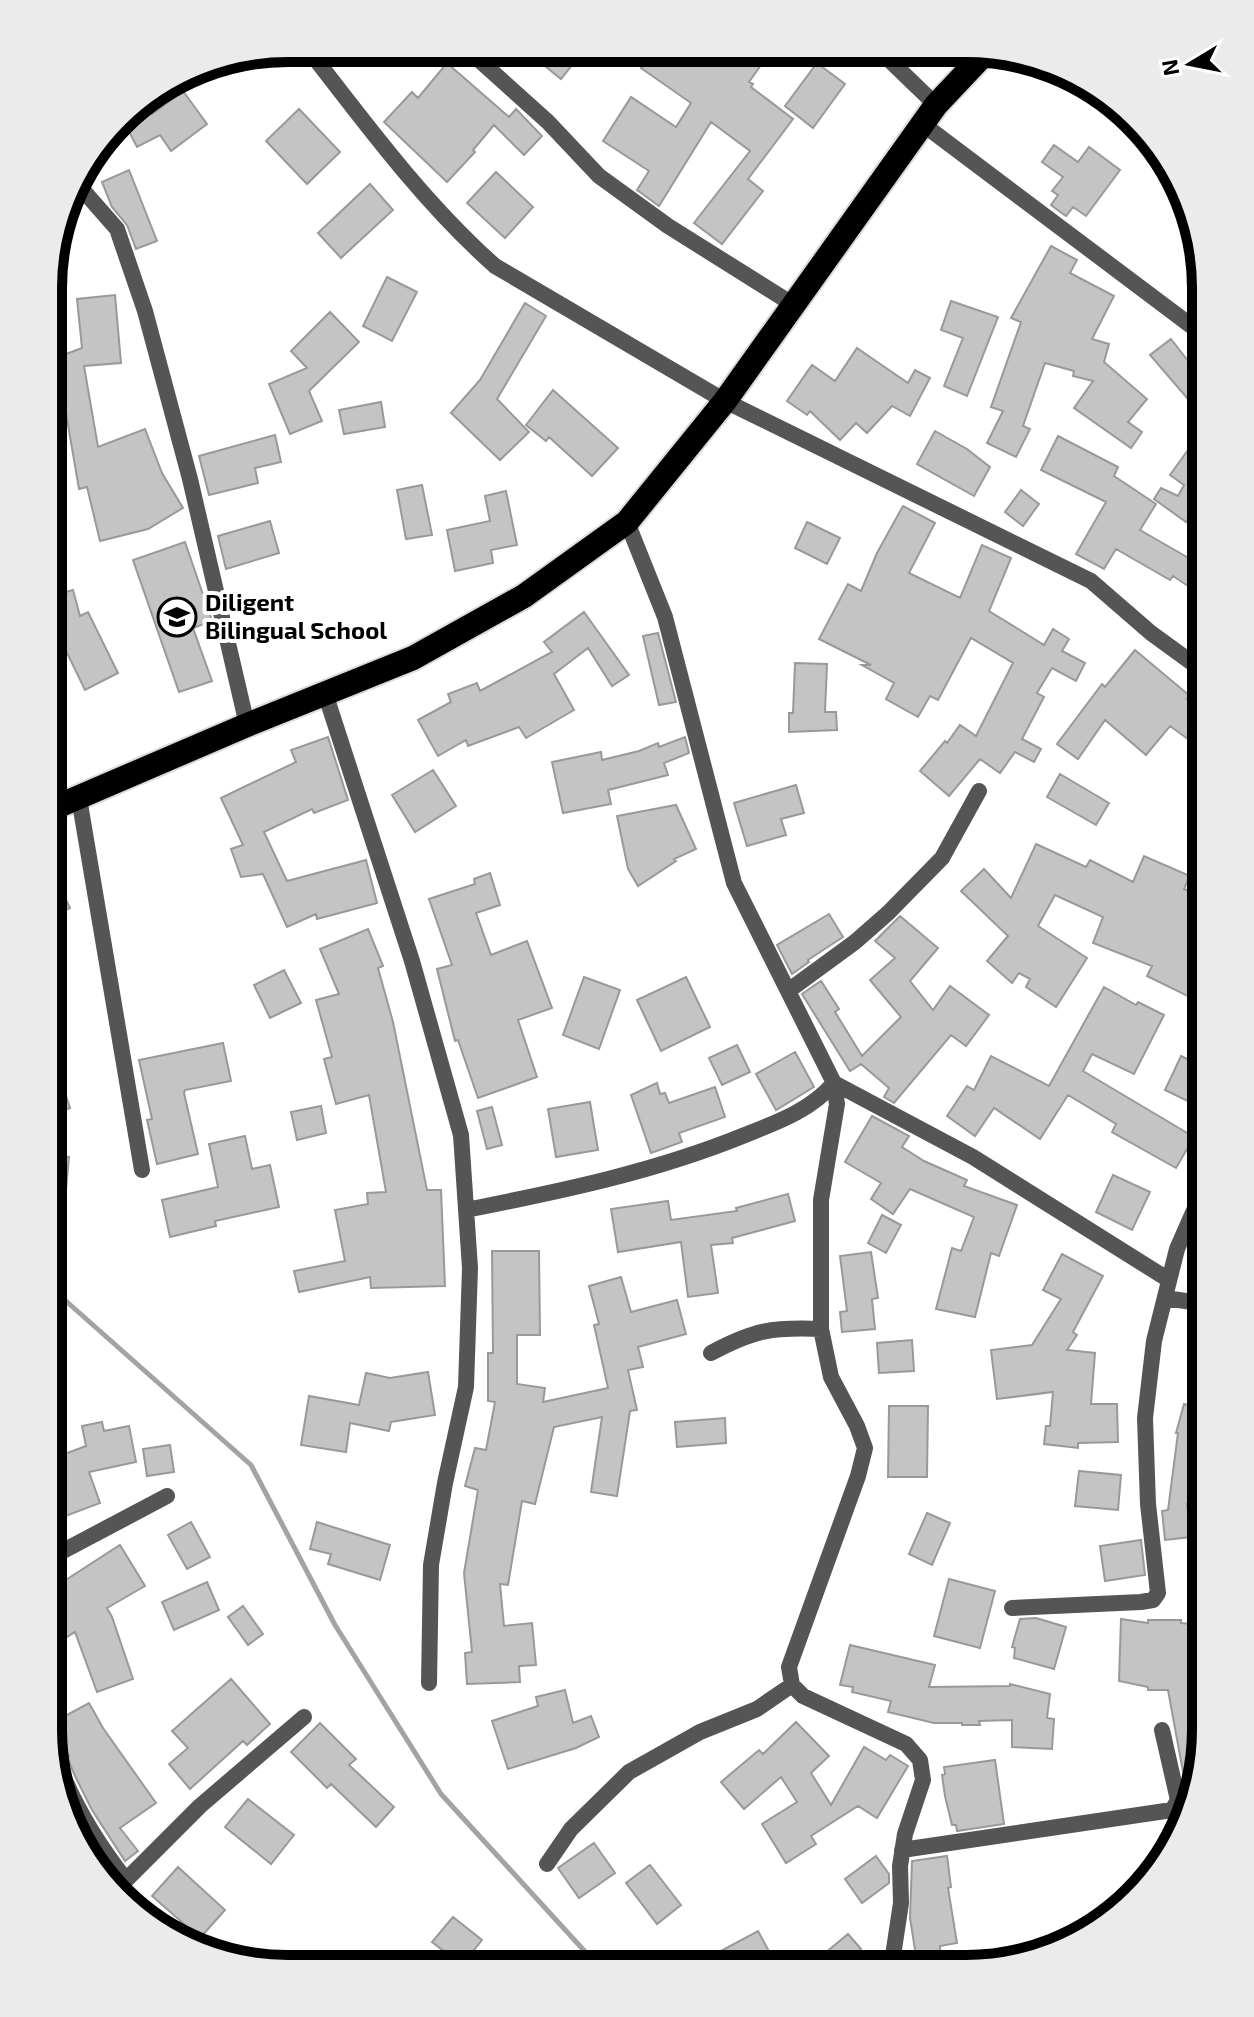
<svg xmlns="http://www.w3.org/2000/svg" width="1254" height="2017" font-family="'Exo 2',sans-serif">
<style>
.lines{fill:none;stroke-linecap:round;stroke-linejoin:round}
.stream{stroke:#a3a3a3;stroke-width:5}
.building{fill:#c4c4c4;stroke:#999;stroke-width:2}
.highway-casing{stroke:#dbdbdb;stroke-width:28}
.street{stroke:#555;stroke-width:16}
.highway{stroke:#000;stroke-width:24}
.labels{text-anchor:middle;stroke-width:8;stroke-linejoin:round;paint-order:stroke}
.poi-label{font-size:24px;font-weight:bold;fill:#000;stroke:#fff;text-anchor:start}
.rim{fill:none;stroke:#000;stroke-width:10}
</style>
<rect width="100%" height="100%" fill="#fff"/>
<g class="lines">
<path class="stream" d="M49 1286 251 1465 335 1625 441 1794 600 1968"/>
</g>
<path class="building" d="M524 49 568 50H584L561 79Z
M653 50 771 51 749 82 753 84 751 87 793 119 748 179 763 191 722 244 694 223 750 151 711 122 659 206 637 190 649 171 603 141 631 97 676 127 691 103 641 68Z
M447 63 509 117 516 109 542 136 524 155 494 125 473 150 475 152 447 182 384 122 412 92 418 98Z
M817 63 845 84 813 128 785 106Z
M183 91 207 124 171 151 160 135 137 147 125 124 150 110 152 114Z
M299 109 340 152 307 184 266 141Z
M1054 145 1078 162 1089 147 1120 170 1086 216 1073 207 1066 216 1051 205 1058 195 1052 191 1063 177 1042 162Z
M129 170 157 241 136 249 127 225 112 207 102 182Z
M496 172 533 207 505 238 467 203Z
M370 184 393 210 341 258 318 233Z
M1051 246 1077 260 1070 273 1114 296 1092 339 1109 344 1104 362 1147 399 1128 422 1142 432 1131 448 1074 408 1093 381 1073 376 1074 371 1045 363 1023 426 1030 429 1016 457 987 443 1003 411 991 407 1021 322 1011 318Z
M387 277 417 292 392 341 363 326Z
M115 295 121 363 84 366 98 447 145 429 162 473 183 508 148 529 100 541 87 487 79 489 60 378 50 381V360L82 348 77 299Z
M951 301 998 317 967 396 944 386 963 338 941 330Z
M525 303 546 316 497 399 529 432 500 460 451 413 480 380Z
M330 312 359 342 309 391 322 421 290 434 269 384 307 368 291 351Z
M1171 339 1206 384V420L1150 355Z
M857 348 908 383 915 370 930 378 910 416 892 406 867 433 856 423 840 440 810 411 807 415 787 401 812 365 835 381Z
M553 390 618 448 592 476 549 437 546 441 526 425Z
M381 402 385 427 344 434 339 410Z
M1206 425V493L1186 522 1154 499 1161 488 1178 496 1184 485 1170 475Z
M935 431 967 449 990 467 974 496 917 464Z
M275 435 281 462 255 468 258 483 209 495 199 456Z
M1058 436 1118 467 1114 476 1156 504 1140 530 1206 568V598L1173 576 1170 580 1116 549 1104 569 1076 554 1106 502 1041 470Z
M422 485 432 535 406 539 397 490Z
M1021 490 1039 504 1023 526 1005 512Z
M506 491 517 545 491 550 493 563 455 571 447 530 490 521 485 496Z
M903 506 935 523 909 573 960 598 982 545 1011 558 989 611 1044 645 1053 629 1069 639 1062 651 1085 663 1076 681 1052 668 1037 693 1044 697 1022 739 1041 749 1034 762 1015 752 1000 773 980 759 949 796 920 771 945 741 947 743 960 725 976 736 1013 663 971 638 938 700 930 696 918 717 886 699 894 683 862 665H871L819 639 848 584 861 591 877 553Z
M270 521 279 553 226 569 218 536Z
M807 522 840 538 827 564 795 548Z
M185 542 212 621 193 628 212 681 179 692 133 560Z
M73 590 80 616 88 612 118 673 85 690 53 624 50 625V596Z
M584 612 629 675 612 686 588 648 554 674 574 710 526 738 519 727 468 746 466 740 438 756 418 720 451 702 448 694 477 683 480 691 552 652 544 642Z
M658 633 676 702 659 705 643 636Z
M1135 650 1190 696 1187 699 1206 713V752L1170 726 1146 755 1105 720 1078 759 1057 744 1102 684 1105 687Z
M795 663 827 664 825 712H836L837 730 789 732V713H793Z
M328 737 348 800 314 813 312 809 264 832 287 881 366 860 377 903 317 919 316 914 287 927 263 874 241 877 231 849 243 845 221 798 296 762 291 750Z
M685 737 689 753 664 763 668 775 608 790 611 804 563 813 552 762 601 752 602 760 639 751 658 743 659 747Z
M433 770 456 806 415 832 392 795Z
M1060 774 1109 803 1096 825 1047 797Z
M796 785 804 813 781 819 786 835 747 846 734 803Z
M676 805 696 849 674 859 676 861 638 886 628 869 617 816Z
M1036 844 1086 867 1090 860 1133 882 1144 856 1190 876 1184 889 1206 899V939L1196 954 1206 959V1005L1147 976 1152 966 1093 943 1103 917 1055 895 1038 926 1087 958 1056 1007 1026 987 1030 979 1019 973 1012 983 987 961 1008 936 961 891 984 869 1011 898Z
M49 864 70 908 49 918Z
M490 873 500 905 476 913 491 955 527 941 552 1008 518 1020 537 1077 478 1098 458 1040 455 1041 437 969 452 965 429 899 475 884 474 879Z
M829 914 843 937 808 960 809 962 792 974 777 945Z
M900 916 938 948 910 981 933 1010 950 986 989 1015 966 1046 951 1035 894 1103 884 1097 889 1088 861 1064 850 1071 802 994 821 981 839 1009 835 1012 862 1056 901 1017 870 980 895 958 875 941Z
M368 929 383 966 378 968 393 1022 427 1190H441L445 1286 371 1288 370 1277 299 1292 294 1271 345 1261 335 1210 368 1204 367 1193 386 1192 369 1095 336 1104 324 1059 332 1057 316 1000 339 994 320 949Z
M284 970 301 1003 270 1018 254 985Z
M584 977 620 990 599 1049 563 1035Z
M686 977 710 1027 661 1051 637 1000Z
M1104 987 1136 1005 1138 1002 1164 1015 1134 1074 1092 1054 1083 1071 1194 1137 1176 1168 1112 1132 1116 1124 1068 1095 1040 1139 994 1108 975 1136 947 1116 967 1086 974 1090 991 1056 1049 1086Z
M223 1043 231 1081 185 1090 184 1093 198 1154 157 1164 147 1120 152 1119 139 1060Z
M737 1045 750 1072 722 1085 709 1058Z
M795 1052 814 1087 776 1110 756 1074Z
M1181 1056 1206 1068V1110L1165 1090Z
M61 1081 70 1108 49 1115V1085Z
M657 1083 660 1094 665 1093 669 1103 715 1087 725 1117 679 1133 682 1142 651 1153 631 1095Z
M590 1102 598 1150 556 1157 548 1109Z
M321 1106 326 1133 297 1140 291 1112Z
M492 1107 502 1145 487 1149 477 1111Z
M872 1116 909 1136 902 1147 924 1161 967 1180 964 1186 1017 1205 999 1256 991 1253 975 1317 936 1309 952 1248 961 1251 974 1217 910 1189 893 1214 871 1199 881 1183 845 1162Z
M245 1136 252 1169 270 1165 279 1207 215 1221 216 1226 170 1237 162 1200 218 1187 209 1144Z
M49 1155 69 1157 59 1266H49Z
M1113 1175 1150 1192 1132 1230 1096 1212Z
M788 1194 795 1221 732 1238 733 1243 711 1245 718 1293 688 1297 681 1242 618 1252 611 1209 668 1201 671 1220 737 1211 736 1208Z
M882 1215 901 1225 886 1253 868 1243Z
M492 1251H539L540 1335H517V1384L545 1388 543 1402 608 1388 594 1325 599 1324 589 1286 621 1277 631 1312 677 1300 686 1334 638 1347 643 1367 628 1370 637 1410 630 1411 617 1496 591 1492 602 1417 554 1427 535 1504 522 1501 508 1585 500 1584 504 1626 532 1623 536 1665 519 1666 520 1682 467 1684 465 1653 472 1652 464 1573 478 1490 465 1486 475 1448 486 1450 495 1402 488 1401V1353H493Z
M871 1252 878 1298 872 1299 875 1329 842 1332 840 1312 847 1311 840 1256Z
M1062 1254 1103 1276 1073 1332 1077 1335 1067 1350 1095 1353 1091 1404H1117L1118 1442 1078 1443V1448L1044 1444 1046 1426H1050L1053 1392 997 1399 991 1350 1032 1345 1061 1299 1043 1290Z
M912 1340 914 1371 879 1373 877 1343Z
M428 1372 435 1415 391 1422 389 1431 350 1423 346 1452 301 1445 309 1396 359 1405 366 1373 390 1378Z
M1184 1404 1206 1410V1507L1187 1504 1191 1537 1165 1540 1162 1511 1168 1510 1178 1433H1176Z
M889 1406H928L927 1477H888Z
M725 1418 726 1443 677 1447 675 1422Z
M102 1422 104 1431 129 1426 136 1462 89 1472 100 1503 60 1518 65 1533 48 1538V1486L55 1484 48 1460 86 1446 82 1426Z
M170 1445 174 1472 147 1476 143 1449Z
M1079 1471 1121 1475 1118 1510 1075 1506Z
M927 1513 950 1523 932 1565 909 1554Z
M191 1522 210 1557 187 1569 168 1535Z
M317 1522 390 1545 380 1580 328 1564 331 1554 310 1549Z
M1141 1540 1145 1575 1105 1581 1100 1546Z
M120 1545 145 1586 107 1608 112 1617 133 1679 97 1692 75 1632 48 1649V1602L63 1593 58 1585Z
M949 1579 995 1591 980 1648 934 1636Z
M207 1582 219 1610 174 1630 162 1602Z
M243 1606 263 1634 248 1645 228 1617Z
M1036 1618 1066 1627 1054 1669 1014 1658 1015 1648 1012 1647 1020 1619Z
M1121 1619 1148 1623V1620H1181V1623L1206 1625 1205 1745 1190 1810 1168 1690H1148V1687L1119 1681Z
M850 1645 935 1665 929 1687 1010 1686V1684L1050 1694 1047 1718 1054 1719 1052 1749 1012 1747V1720L979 1721 980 1725H962V1723H934L888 1712 891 1701 852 1692 853 1687 840 1685Z
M231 1679 270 1724 247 1745 243 1741 190 1789 169 1764 188 1748 172 1731Z
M565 1690 573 1723 591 1716 599 1737 576 1748 508 1769 492 1721 538 1706 536 1697Z
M89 1703 103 1728 156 1803 120 1828 138 1851 125 1861 92 1810 75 1776 67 1757 69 1756 52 1723Z
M796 1722 829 1756 811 1773 831 1805 864 1747 886 1760 890 1755 908 1766 877 1818 858 1806 811 1836 816 1844 786 1863 762 1824 797 1802 781 1777 744 1809 721 1782 759 1750 763 1754Z
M320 1723 356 1759 349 1765 394 1807 376 1827 331 1784 327 1788 291 1752Z
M995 1760 1004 1824 957 1831 956 1825H952L945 1796 942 1775 945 1774 944 1767Z
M248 1799 294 1835 271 1864 225 1827Z
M594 1843 615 1873 579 1898 558 1868Z
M876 1856 889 1874V1883L862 1903 845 1879Z
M947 1856 951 1887 948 1888 957 1943 940 1946 941 1969H918L910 1918 912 1861Z
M650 1865 681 1905 657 1924 626 1883Z
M178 1867 225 1910 200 1938 152 1896Z
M453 1917 482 1940 462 1965 432 1942Z
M758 1931 778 1968H727L719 1952Z
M848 1934 861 1949 837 1969H806Z"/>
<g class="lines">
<g class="highway-casing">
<path id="highway" d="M49 810 247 725 413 658 524 596 627 522 725 401 936 105 986 52"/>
</g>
<path class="street" d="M307 48C366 124 423 202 495 266L725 401 1091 581 1151 633 1206 673
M467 49 548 122 599 176 668 226 794 305
M881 52 936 105
M924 125 1206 337
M74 180 117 229 145 311 190 479 247 725
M627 522 665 617 734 883 834 1083 837 1104 821 1200V1329L831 1377 857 1426 865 1448 858 1476 789 1667 792 1685 803 1696 906 1744 920 1760 923 1780 905 1834 900 1866 901 1903 891 1969
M325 693 412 961 461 1135 470 1268 466 1387 445 1483 431 1565 429 1683
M79 798 142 1170
M788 991 855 942 888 913 942 858 979 791
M466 1210C562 1191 654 1172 745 1135 778 1122 811 1110 834 1083L973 1157 1169 1280
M1165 1298 1206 1304
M711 1353C754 1330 772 1327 821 1329
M48 1559 167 1496
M1012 1608 1141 1602 1153 1600 1158 1593 1148 1504 1145 1418 1154 1341 1177 1249 1206 1183
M51 1743C67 1794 93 1838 126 1880L118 1888
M902 1850 1172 1810 1178 1800 1162 1730
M547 1864 571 1829 629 1772 700 1732 757 1709 792 1685
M126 1880 200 1806 304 1717"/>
<use href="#highway" class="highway"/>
</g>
<defs>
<g id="school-ring" transform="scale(2)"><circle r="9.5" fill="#fff" stroke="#000" stroke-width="1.5"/><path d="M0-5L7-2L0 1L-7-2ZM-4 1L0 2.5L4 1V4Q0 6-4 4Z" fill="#000"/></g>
</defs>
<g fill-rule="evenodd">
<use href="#school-ring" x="177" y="617"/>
</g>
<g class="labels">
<g class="poi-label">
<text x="205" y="611">Diligent<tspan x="205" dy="28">Bilingual School</tspan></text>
</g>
</g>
<path d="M0 0H1254V2017H0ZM288 62H966A226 226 0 0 1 1192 288V1729A226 226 0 0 1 966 1955H288A226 226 0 0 1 62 1729V288A226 226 0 0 1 288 62Z" fill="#ebebeb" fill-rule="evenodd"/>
<path class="rim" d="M288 62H966A226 226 0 0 1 1192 288V1729A226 226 0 0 1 966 1955H288A226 226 0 0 1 62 1729V288A226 226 0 0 1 288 62Z"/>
<g transform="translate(1190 64) rotate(260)" stroke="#ffffff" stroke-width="6" paint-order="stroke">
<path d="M0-6L14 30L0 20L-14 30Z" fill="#000000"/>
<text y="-12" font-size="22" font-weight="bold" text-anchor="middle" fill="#000000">N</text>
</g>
</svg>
